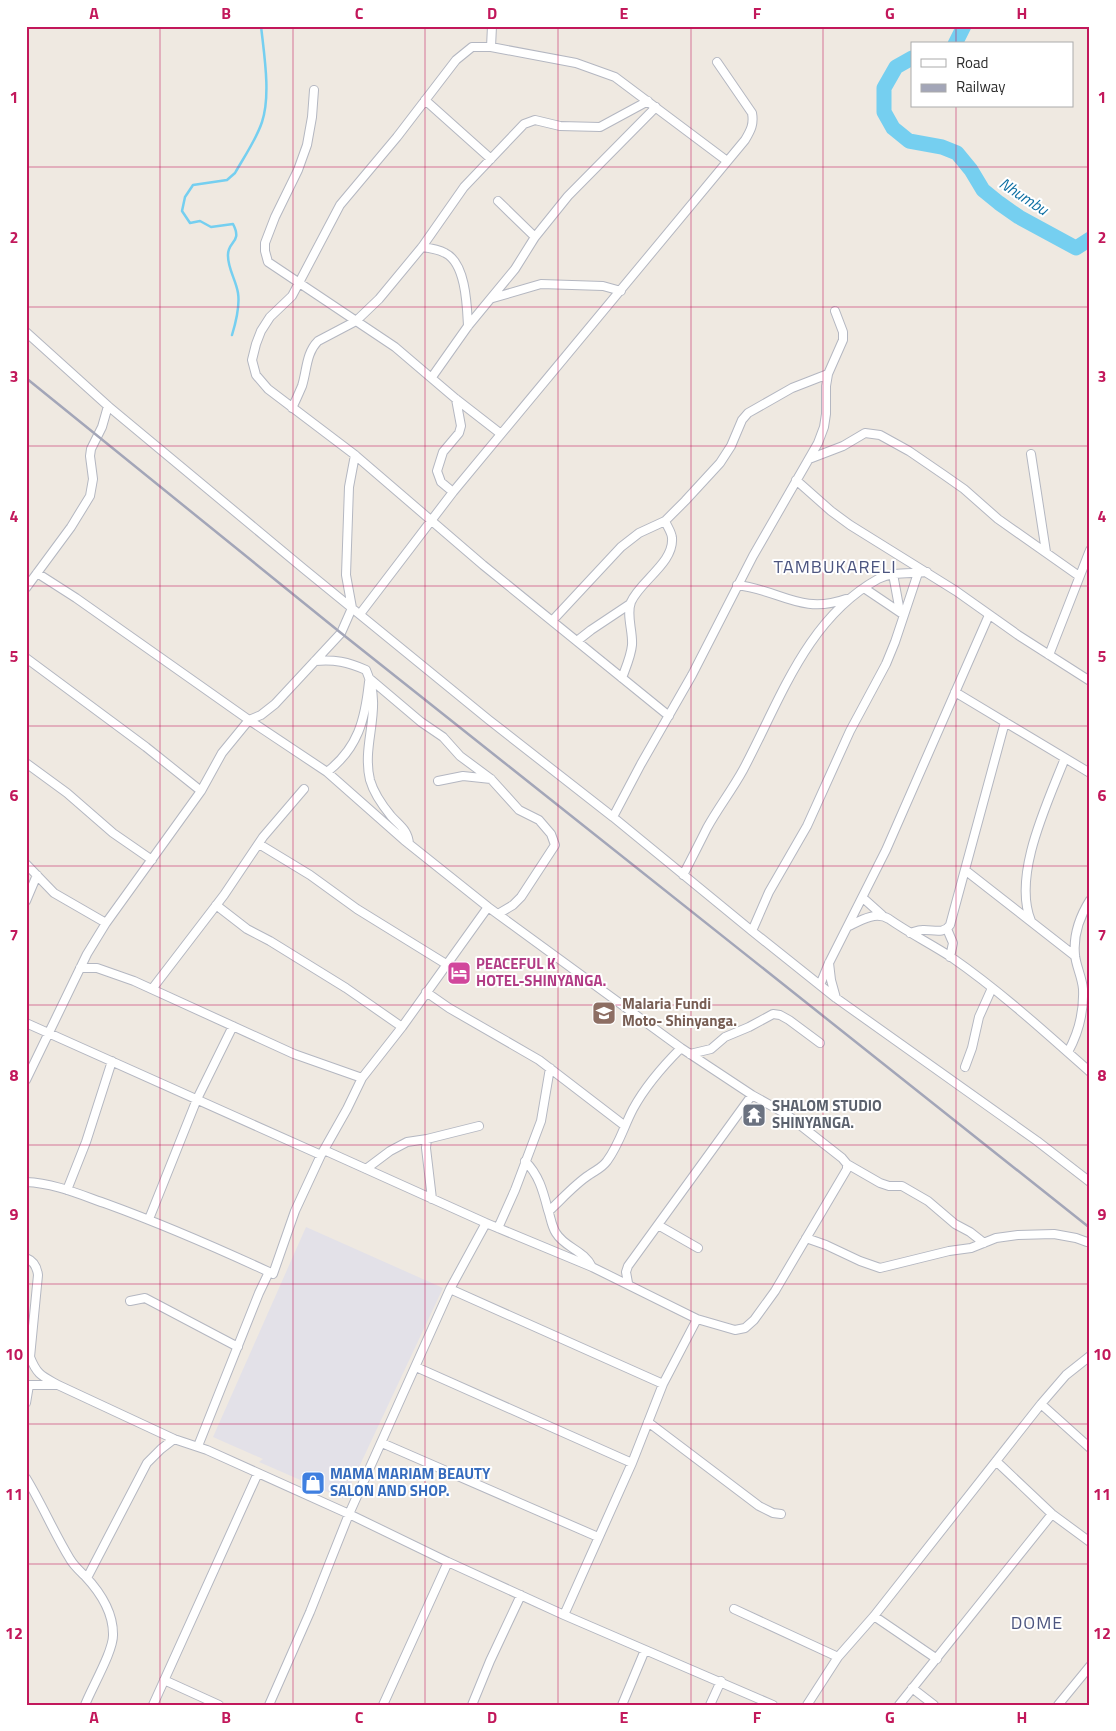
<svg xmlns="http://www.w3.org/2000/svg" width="1116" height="1731" font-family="'Titillium Web',sans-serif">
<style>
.industrial{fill:#e3e1e8}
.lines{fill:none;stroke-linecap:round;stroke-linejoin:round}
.stream{stroke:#75cff0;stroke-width:2.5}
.river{stroke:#75cff0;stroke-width:15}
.minor-casing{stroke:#b4b7c1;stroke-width:10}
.minor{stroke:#fff;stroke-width:8}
.rail{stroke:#a3a6b8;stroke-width:2.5}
.grid{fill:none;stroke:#c2185b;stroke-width:1;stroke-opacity:0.55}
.labels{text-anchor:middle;stroke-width:4;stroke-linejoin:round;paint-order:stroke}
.hotel-label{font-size:15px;font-weight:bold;fill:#b23c85;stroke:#fff;text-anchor:start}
.education-label{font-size:15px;font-weight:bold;fill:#785e54;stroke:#fff;text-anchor:start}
.worship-label{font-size:15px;font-weight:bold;fill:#5b616d;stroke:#fff;text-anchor:start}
.shop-label{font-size:15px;font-weight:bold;fill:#366cbe;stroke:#fff;text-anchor:start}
.water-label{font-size:16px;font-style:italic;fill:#0d6fa3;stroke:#fff}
.quarter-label{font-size:18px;letter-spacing:1px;fill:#4d5680;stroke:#fff}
.neatline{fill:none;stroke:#c2185b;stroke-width:2}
.grid-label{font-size:16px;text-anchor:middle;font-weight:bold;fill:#c2185b}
</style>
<rect width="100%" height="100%" fill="#efe9e1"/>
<path class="industrial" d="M306 1227 443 1288 344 1499 259 1462 263 1459 213 1437Z"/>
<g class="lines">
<path class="stream" d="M232 335C236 322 240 306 238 293 236 280 228 269 228 256 227 241 243 243 233 224L211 227 200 221 190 223 182 211 185 197 193 185 227 180 235 173C244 157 256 140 262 122 271 95 264 54 261 26"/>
<path class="river" d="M955 44 964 26
M912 58 896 67 884 88V112L893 128 909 141 942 147 957 153 971 170 983 190 999 203 1019 217 1076 248 1090 239"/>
<g class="minor-casing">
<path id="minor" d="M491 47 492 26
M314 90 312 117 307 145 298 170 275 217 265 243V251L268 262 395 347 456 399 501 434
M425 100 491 159
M498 201 535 237
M422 247C430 248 438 249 445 253 466 263 467 306 468 326
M493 298 541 284 603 286 621 291
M26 332 108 406 304 569 489 720 613 817 752 931 836 998 1037 1141 1090 1182
M432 377 468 326 515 269 535 237 568 196 656 107
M292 408C296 400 299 393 302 386 307 370 306 353 318 341L356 321 379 299 422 247 464 187 524 124 535 120 560 126 600 127 648 101
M1031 454 1046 552
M809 459 843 446 865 433 880 435 909 451 944 475 964 489 998 519 1079 576
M796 480 831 511 850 525 956 591 1018 635 1090 681
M453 492 441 482 437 471 443 452 459 433 461 426 456 399
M37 573 76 598 249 720 327 772 404 840 488 907 681 1048 752 1095 786 1114 842 1158 847 1164V1169L775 1291 754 1320 745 1328 735 1330 697 1319 592 1267 486 1223 324 1150
M893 574 900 612
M737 585C780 590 801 615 846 599
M26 588 71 527 90 496 93 479 90 456 91 449 102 427 108 406
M864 588 904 615
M360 614 453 492 745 140C751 130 754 124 752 113L717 62
M552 621 621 547 639 533 665 521 685 501 720 463 731 446 742 420 748 413 792 388 828 374
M577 641 591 630 630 604
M1049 655 1090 550
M26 658 146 747 201 791
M315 661C334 659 348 662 366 670 384 710 361 742 370 780 374 794 382 805 391 816 400 826 408 830 409 844
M369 678 421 722 443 737 460 756 491 779 519 810 539 820 551 834 555 845 521 897 513 905 498 914
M622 678C626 667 631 656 632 645 633 631 626 615 631 602 640 581 674 563 672 538 672 533 667 526 665 521
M955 692 1090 773
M669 716 483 565 355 455 268 389 256 375 252 360 256 344 261 331 270 317 292 296 340 205 397 137 456 60 472 47H491L576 63 615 77 727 161
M26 763 67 793 113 833 152 860
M327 772C358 748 365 720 369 682
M438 781 463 776 491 779
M613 817 641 764 692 675 753 556 818 443 824 427 826 414V386L828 374 843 340V332L835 311
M259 844 310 875 357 909 446 964
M26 864 54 893 106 923
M965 870 1075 956
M683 875C691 860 699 844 707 828 718 808 732 790 743 770 780 701 806 619 878 579 893 571 911 574 927 572
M863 898 882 915
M26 901 37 875
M216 905 247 929 270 941 346 988 402 1027
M1031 921C1012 875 1048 802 1065 758
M849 926C861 920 876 911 889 919 909 933 931 944 951 957 1000 991 1045 1032 1090 1072
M947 929 953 943 950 957
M752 931 769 892 807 826 850 731 886 664 895 642 918 573
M910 933C914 932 918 930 922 930 932 929 943 935 950 925L1005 722
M829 963 831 980 836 998
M80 968H97L134 981 294 1054 362 1078
M820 985 829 963 886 850 989 615
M152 989 224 895 263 837 304 789
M426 992 449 1008 539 1060 625 1126
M26 1023 321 1155
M1068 1052C1079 1032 1084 1012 1083 989 1082 977 1076 966 1075 955 1073 935 1080 916 1090 900
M690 1054 711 1049 725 1037 749 1027 773 1014 780 1015 789 1020 820 1043
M965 1067 972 1048 979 1017 992 988
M26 1080 87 954 106 923 201 791 222 753 249 720 261 715 275 704 341 633 352 608 346 575 349 487 355 455
M427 1139 426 1148 432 1199
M525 1161C539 1175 543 1191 548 1210 551 1218 551 1225 556 1233 565 1248 584 1250 592 1267
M847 1164 880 1183 889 1186H902L928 1201 955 1224 970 1232 984 1243
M366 1169 390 1151 407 1142 427 1139 479 1126
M26 1182C54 1183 81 1195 107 1204 162 1224 215 1247 269 1272
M67 1190 86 1142 112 1061
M549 1211C562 1199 575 1184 589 1175 596 1170 602 1168 607 1161 619 1145 624 1126 633 1109 646 1085 662 1067 681 1048
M149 1219 197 1099 233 1026
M658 1225 698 1248
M498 1228 515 1190 541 1121 550 1068
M806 1238 826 1245 860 1261 880 1268 949 1251 971 1248 996 1238 1018 1235 1054 1234 1076 1238 1087 1242 1090 1241
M26 1258C34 1261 37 1267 38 1275L30 1357C37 1375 42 1376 58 1385L174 1439 207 1450 349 1514 448 1562 564 1615 773 1705
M628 1283 626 1272 628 1266 752 1095
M450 1289 663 1384
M130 1301 145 1298 238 1347
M416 1367 632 1463
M26 1385H56
M26 1403 29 1385
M1041 1404 1090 1448
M648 1422 759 1506 773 1513 781 1514
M382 1443 598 1537
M198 1446 259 1293 269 1272 273 1274 295 1211 321 1155 347 1109 362 1078 402 1027 488 907
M996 1461 1052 1514 1090 1542
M26 1478C42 1504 54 1533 70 1559 74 1566 80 1571 85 1576 100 1592 113 1612 113 1634 114 1650 92 1687 85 1705
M87 1578 147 1463 161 1449 174 1439
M734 1609 838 1657
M564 1615 632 1463 663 1384 697 1319
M874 1616 937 1659
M164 1680 219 1705
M912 1688 934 1705
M153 1705 258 1473
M269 1705 310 1612 349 1514 450 1289 486 1223
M383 1705 448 1562
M472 1705 490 1661 521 1595
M622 1705 645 1650
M710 1705 721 1681
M807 1705 838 1657 874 1616 1041 1404 1066 1375 1090 1356
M899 1705 1052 1514
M1058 1705 1090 1666"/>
</g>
<use href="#minor" class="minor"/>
<path class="rail" d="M26 378 341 633 1090 1228"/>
</g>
<path class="grid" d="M160 26V1705M293 26V1705M425 26V1705M558 26V1705M691 26V1705M823 26V1705M956 26V44M956 106V1705M26 167H1090M26 307H1090M26 446H1090M26 586H1090M26 726H1090M26 866H1090M26 1005H1090M26 1145H1090M26 1284H1090M26 1424H1090M26 1564H1090"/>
<defs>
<g id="hotel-square" transform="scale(1.25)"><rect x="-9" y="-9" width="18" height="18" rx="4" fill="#d1479c" stroke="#fff"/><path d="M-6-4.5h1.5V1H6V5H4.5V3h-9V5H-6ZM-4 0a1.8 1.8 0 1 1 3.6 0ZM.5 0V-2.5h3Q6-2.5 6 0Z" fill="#fff"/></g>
<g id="school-square" transform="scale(1.25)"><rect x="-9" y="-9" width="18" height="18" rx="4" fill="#8d6e63" stroke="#fff"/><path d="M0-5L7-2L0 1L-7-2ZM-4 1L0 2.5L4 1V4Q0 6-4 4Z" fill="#fff"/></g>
<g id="temple-square" transform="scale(1.25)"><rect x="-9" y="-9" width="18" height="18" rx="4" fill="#6b7280" stroke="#fff"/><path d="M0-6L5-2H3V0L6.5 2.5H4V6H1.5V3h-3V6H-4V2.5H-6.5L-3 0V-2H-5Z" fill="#fff"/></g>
<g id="shop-square" transform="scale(1.25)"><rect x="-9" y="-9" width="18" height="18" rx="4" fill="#3f7fe0" stroke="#fff"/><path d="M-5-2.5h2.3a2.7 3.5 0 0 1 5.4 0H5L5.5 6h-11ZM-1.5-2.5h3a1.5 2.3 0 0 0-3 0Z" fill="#fff"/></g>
</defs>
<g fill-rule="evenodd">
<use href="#hotel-square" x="459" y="973"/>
<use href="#school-square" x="604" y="1013"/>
<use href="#temple-square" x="754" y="1115"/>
<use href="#shop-square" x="313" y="1483"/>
</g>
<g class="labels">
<g class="hotel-label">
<text x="476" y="969">PEACEFUL K<tspan x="476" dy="17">HOTEL-SHINYANGA.</tspan></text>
</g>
<g class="education-label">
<text x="622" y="1009">Malaria Fundi<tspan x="622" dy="17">Moto- Shinyanga.</tspan></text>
</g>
<g class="worship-label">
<text x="772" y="1111">SHALOM STUDIO<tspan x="772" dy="17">SHINYANGA.</tspan></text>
</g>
<g class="shop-label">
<text x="330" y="1479">MAMA MARIAM BEAUTY<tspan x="330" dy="17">SALON AND SHOP.</tspan></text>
</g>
<g class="water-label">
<text transform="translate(1024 196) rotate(33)" y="6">Nhumbu</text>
</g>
<g class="quarter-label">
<text x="835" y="573">TAMBUKARELI</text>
<text x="1037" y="1629">DOME</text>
</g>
</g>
<rect width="1116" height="1731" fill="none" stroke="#ffffff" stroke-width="55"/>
<rect x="911" y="42" width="162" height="65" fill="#ffffff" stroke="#ababab"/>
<rect x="921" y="59" width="25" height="8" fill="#ffffff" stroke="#ababab"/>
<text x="956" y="68" font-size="15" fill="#2e2e2e">Road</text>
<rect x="921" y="84" width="25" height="8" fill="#a3a6b8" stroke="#ababab"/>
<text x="956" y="92" font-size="15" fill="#2e2e2e">Railway</text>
<rect x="28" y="28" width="1060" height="1676" class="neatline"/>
<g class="grid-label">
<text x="94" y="19">A</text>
<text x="226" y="19">B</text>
<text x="359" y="19">C</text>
<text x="492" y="19">D</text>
<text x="624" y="19">E</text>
<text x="757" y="19">F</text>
<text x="890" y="19">G</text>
<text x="1022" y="19">H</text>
<text x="14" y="103">1</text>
<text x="1102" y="103">1</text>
<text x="14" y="243">2</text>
<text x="1102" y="243">2</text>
<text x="14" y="382">3</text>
<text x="1102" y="382">3</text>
<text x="14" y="522">4</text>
<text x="1102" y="522">4</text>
<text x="14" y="662">5</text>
<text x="1102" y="662">5</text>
<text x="14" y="801">6</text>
<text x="1102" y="801">6</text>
<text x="14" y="941">7</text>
<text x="1102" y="941">7</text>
<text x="14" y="1081">8</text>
<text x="1102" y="1081">8</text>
<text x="14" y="1220">9</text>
<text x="1102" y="1220">9</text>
<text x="14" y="1360">10</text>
<text x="1102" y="1360">10</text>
<text x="14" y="1500">11</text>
<text x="1102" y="1500">11</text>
<text x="14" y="1639">12</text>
<text x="1102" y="1639">12</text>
<text x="94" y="1723">A</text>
<text x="226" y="1723">B</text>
<text x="359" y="1723">C</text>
<text x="492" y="1723">D</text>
<text x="624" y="1723">E</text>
<text x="757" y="1723">F</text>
<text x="890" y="1723">G</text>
<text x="1022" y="1723">H</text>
</g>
</svg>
